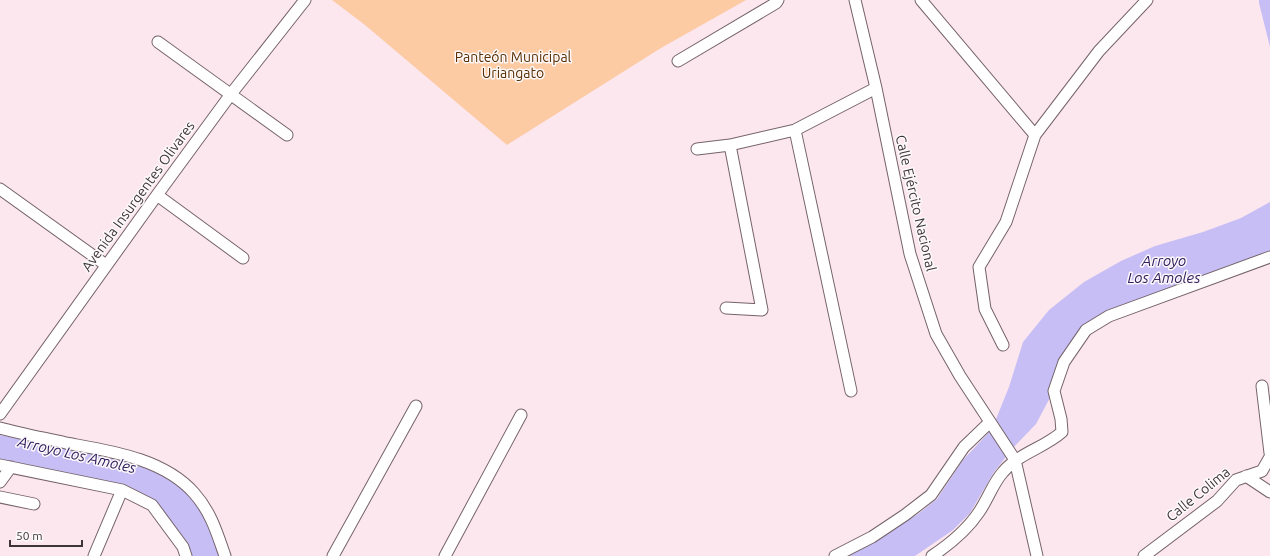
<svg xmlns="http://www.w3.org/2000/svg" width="1270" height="556" font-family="Ubuntu,sans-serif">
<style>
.green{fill:#fccaa3}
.water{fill:#c6bef5}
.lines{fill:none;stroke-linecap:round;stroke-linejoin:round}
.minor-casing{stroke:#756369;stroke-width:13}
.minor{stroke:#fff;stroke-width:11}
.labels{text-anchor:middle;stroke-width:3;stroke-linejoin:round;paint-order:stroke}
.park-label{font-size:14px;fill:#5a2e00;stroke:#fdf9fb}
.street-label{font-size:14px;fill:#3c3437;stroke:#fdf9fb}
.water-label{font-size:15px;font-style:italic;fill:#32205f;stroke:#fdf9fb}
</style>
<rect width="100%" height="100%" fill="#fce7ee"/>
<path class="green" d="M332 0H746L661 48 507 145 365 25Z"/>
<path class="water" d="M1259 0H1270V47L1259 3Z
M1270 202V257L1086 330 1036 424 1013 448 994 472 970 513 953 530 915 556H849L918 514 937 499 963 460 992 429 1009 387 1023 342 1049 310 1084 282 1121 261 1155 246 1203 232 1241 218Z
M0 435 131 459 156 472 180 486 198 507 208 525 221 556H190L154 502 0 460Z"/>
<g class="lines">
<g class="minor-casing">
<path id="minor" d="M855 0 876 88 910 254 936 334 960 376 1015 460 1037 556
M921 0 1035 135
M158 42 287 135
M678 61 776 3 778 0
M795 130 851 391
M697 149 730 145 795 130 876 88
M0 189 106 265
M157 195 243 258
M726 308 762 310 730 145
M1003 345 985 309 979 267 1006 222 1035 135 1099 51 1147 0
M1262 386 1270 453
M0 414 157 195 231 94 305 0
M0 428C22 434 44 438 66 443 109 451 163 458 194 493 211 512 217 533 225 556
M0 465 122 490 152 505 183 547 186 556
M1246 476 1270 492
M0 482 11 467
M0 497 34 504
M94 556 122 490
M333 556 416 406
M445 556 521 415
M835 556 872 537 905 515 931 495 964 447 990 422
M932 556C950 544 967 530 979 512 988 499 993 483 1003 472 1019 453 1044 448 1062 432L1061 419 1054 391 1064 362 1086 330 1109 316 1270 257
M1144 556 1217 501 1236 480 1262 471 1270 457"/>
</g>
<use href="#minor" class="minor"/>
</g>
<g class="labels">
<g class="park-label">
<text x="513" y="62">Panteón Municipal<tspan x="513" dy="16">Uriangato</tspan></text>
</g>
<g class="street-label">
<text transform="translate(138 196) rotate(-54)" y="5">Avenida Insurgentes Olivares</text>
<text transform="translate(916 203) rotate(77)" y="5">Calle Ejército Nacional</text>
<text transform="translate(1198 494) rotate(-39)" y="5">Calle Colima</text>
</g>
<g class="water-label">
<text x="1164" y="266">Arroyo<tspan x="1164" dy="17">Los Amoles</tspan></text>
<text transform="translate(77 455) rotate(13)" y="5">Arroyo Los Amoles</text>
</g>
</g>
<path d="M10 540v6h72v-6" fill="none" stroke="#3c3437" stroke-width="2"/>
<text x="16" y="540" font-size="12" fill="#3c3437" stroke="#fdf9fb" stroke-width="3" paint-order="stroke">50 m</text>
</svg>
